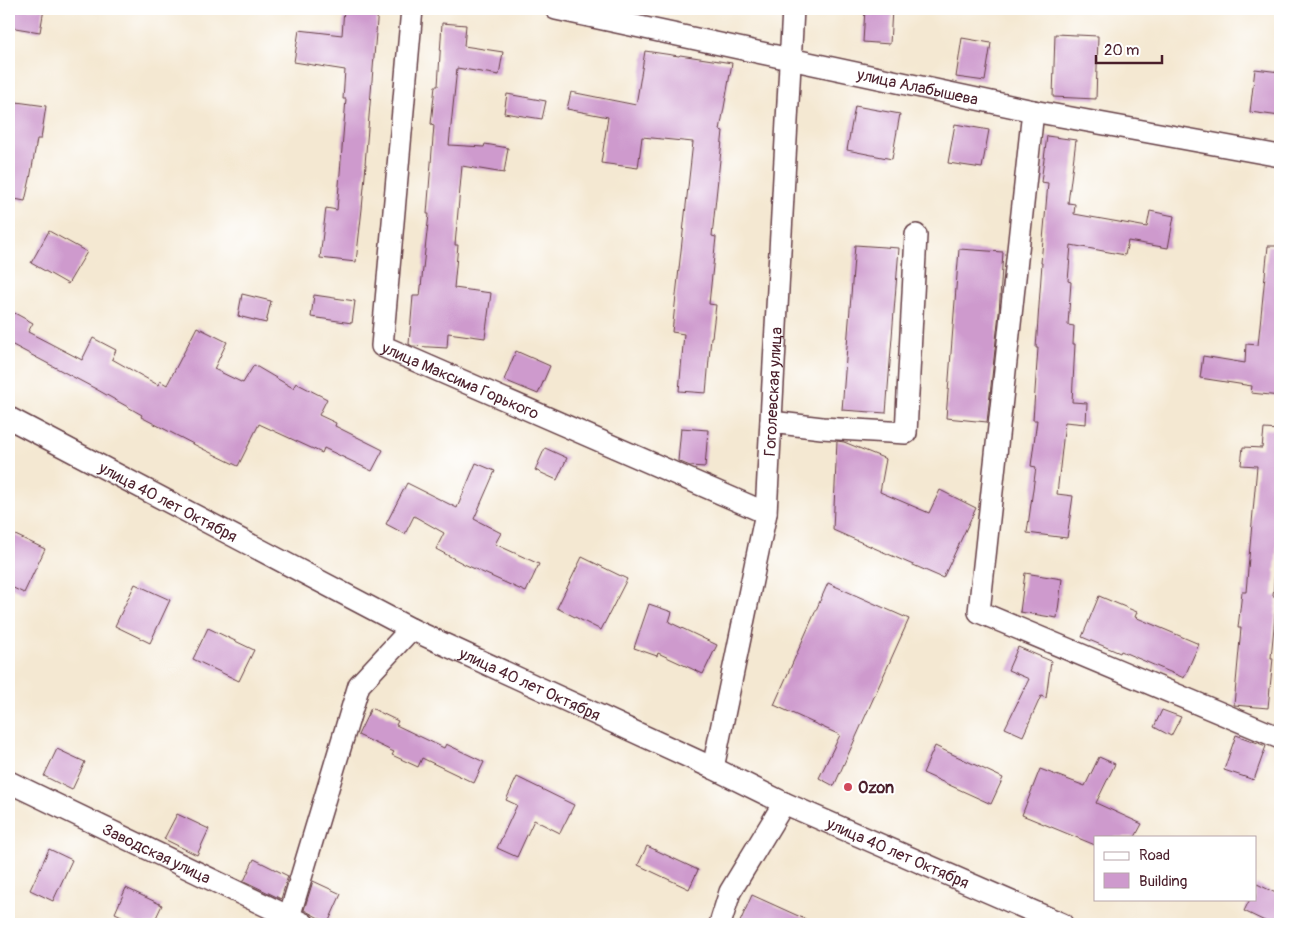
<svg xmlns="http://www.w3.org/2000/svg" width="1289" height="933" font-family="Pangolin,sans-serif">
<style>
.building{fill:#ce9acd}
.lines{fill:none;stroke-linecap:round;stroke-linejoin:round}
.minor-casing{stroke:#643d44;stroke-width:24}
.minor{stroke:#fff;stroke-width:21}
.poi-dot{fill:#d1495b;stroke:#fff;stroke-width:2}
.labels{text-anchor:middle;stroke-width:4;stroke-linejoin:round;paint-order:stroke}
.street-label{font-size:16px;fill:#4a1f2b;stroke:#fff}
.poi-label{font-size:16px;font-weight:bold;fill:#4a1f2b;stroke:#fff;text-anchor:start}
</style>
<rect width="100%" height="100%" fill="#fff"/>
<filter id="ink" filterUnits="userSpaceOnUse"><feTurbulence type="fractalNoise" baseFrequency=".02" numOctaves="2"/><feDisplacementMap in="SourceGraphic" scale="10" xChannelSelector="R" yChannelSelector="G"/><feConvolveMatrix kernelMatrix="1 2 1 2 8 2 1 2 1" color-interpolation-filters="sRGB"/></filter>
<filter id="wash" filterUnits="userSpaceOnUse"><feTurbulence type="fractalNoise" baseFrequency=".0096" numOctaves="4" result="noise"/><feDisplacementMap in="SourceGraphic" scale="20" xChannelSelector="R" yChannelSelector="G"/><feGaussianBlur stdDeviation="1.12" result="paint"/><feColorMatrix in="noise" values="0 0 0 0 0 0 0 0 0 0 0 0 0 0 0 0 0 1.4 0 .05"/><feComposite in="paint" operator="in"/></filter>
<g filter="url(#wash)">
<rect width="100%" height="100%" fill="#f4e8d2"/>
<g id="blocks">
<path class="building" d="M10 9H44L40 32 9 27Z
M344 9H378L365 164H366L362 209 356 262 320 258 326 208 337 210 346 99H343L345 70 294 62 299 30 342 35Z
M865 9H892L890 44 863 42Z
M442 23 466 25 464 46 503 52 499 75 457 68 449 145 484 147 485 144 508 148 504 173 462 166 455 245H458L454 288 491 293 485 338 448 333 447 348 412 346 409 344 413 296H420L429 214H427L434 125 431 124 435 86H438Z
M1055 34 1098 36 1096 99 1053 97Z
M962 38 991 43 985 81 956 77Z
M645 51 679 56 680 55 732 63 720 130 723 131 712 236 716 237 709 304 716 305 712 337H711L706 393 679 391 684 334 672 332 693 142 642 137 638 168 601 163 608 117 567 109 571 92 636 105Z
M1255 69 1280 72V116L1250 112Z
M507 94 546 101 542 119 504 113Z
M9 101 46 106 41 139H37L30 179 25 201 9 198Z
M855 106 900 114 892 159 847 150Z
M955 124 989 130 982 168 948 163Z
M1047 136 1076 140 1068 203 1075 204 1074 214 1147 227 1150 211 1174 216 1168 248 1128 241 1125 255 1071 245 1068 281 1071 282 1068 325 1074 326 1073 344H1075L1072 402 1087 403 1086 424 1065 422 1057 494 1073 496 1067 538 1027 533 1036 467 1031 466 1037 420H1033L1038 348H1036L1042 263H1041L1048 183 1041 182Z
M49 231 87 252 68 284 31 263Z
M855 245 899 248 886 413 842 410Z
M1268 246H1280V396L1251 393 1252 386 1200 378 1203 356 1245 363 1246 344 1258 345Z
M959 249 1003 252 999 313 987 422 946 418Z
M242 294 271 301 266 323 238 316Z
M314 295 355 301 352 323 311 317Z
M9 310 33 323 28 332 82 360 93 338 116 350 112 359 158 385 160 381 167 385 197 327 227 342 214 369 243 383 254 365 293 388 296 383 327 399 319 415 336 423 335 426 383 450 372 471 324 448 322 453 259 424 238 466 203 449 141 417 142 415 96 389 9 343Z
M516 351 550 366 538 394 504 380Z
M681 428 708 430 705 467 690 466 678 461Z
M1264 429 1280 430V505L1273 596H1277L1271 658H1273L1268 708 1234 705 1241 628H1238L1242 592H1246L1257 466 1241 465 1243 447 1262 448Z
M837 441 844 442 886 459 880 492 929 513 940 490 976 508 943 578 833 530Z
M545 448 567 458 557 480 535 470Z
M476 463 495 471 474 519 501 533 495 544 539 564 526 592 464 564 436 549 444 533 414 516 405 534 386 524 407 483 457 508Z
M9 532 45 549 24 593 9 586Z
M582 557 627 579 601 630 557 608Z
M1025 573 1062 579 1057 618 1020 612Z
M828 583 909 619 834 786 819 778 840 735 774 705Z
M135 584 170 600 150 643 115 626Z
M1099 596 1137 612 1135 617 1199 644 1184 678 1121 651 1120 653 1082 637Z
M649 604 672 612 669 622 717 645 703 674 658 653 657 656 634 648Z
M208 628 254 650 239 681 193 659Z
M1018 647 1051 661 1046 698 1041 696 1023 736 1005 728 1029 679 1008 670Z
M371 708 398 721 396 725 444 748 446 744 484 762 474 783 422 758 418 767 392 755 394 752 358 735Z
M1162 710 1181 717 1171 736 1154 727Z
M1236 735 1266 746 1254 780 1224 770Z
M935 746 1003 778 991 804 923 773Z
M57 749 85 762 72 790 44 776Z
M1099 757 1115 764 1096 803 1142 824 1135 837H1095V845L1022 815 1040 769 1085 786Z
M517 777 574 805 560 833 534 820 517 857 497 848 517 805 506 800Z
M177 814 209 829 197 855 164 839Z
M647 846 698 870 689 889 638 865Z
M49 849 72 860 53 901 30 890Z
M254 859 288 876 281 899 244 881Z
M313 881 341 894 328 923 304 910Z
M1257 884 1280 895V924H1271L1244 911 1250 899H1255V888Z
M126 888 162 905 153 924H139L115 913Z
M752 895 816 924H739Z"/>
</g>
</g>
<g filter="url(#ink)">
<use href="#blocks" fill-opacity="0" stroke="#643d44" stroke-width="1"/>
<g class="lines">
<g class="minor-casing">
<g id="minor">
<path id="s1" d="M412 9 382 346 766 513"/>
<path id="s2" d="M556 9 1033 111 1280 156"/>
<path d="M1033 111 979 612 1280 738"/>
<path id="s3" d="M9 418 411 629 713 768 784 803 1062 924"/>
<path d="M771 422 822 428 906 433 916 235"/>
<path id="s4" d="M713 768 766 513 793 9"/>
<path id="s5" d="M9 782 304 924"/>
<path d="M287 924 359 685 411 629"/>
<path d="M720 924 730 892 784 803"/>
</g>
</g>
<use href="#minor" class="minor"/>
</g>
</g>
<circle class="poi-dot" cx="848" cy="787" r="5"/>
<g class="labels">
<g class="street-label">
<text dy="6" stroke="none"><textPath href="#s2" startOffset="370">улица Алабышева</textPath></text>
<text dy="6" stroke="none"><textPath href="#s1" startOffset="424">улица Максима Горького</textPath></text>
<text dy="6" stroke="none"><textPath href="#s4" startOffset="382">Гоголевская улица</textPath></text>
<text dy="6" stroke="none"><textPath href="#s3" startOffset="180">улица 40 лет Октября</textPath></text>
<text dy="6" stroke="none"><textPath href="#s3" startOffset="585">улица 40 лет Октября</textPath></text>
<text dy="6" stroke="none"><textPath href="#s3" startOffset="990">улица 40 лет Октября</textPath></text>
<text dy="6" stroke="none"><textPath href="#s5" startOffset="164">Заводская улица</textPath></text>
</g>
<g class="poi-label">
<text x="858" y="793">Ozon</text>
</g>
</g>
<rect width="1289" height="933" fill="none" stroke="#fff" stroke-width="30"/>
<rect x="1094" y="836" width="162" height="65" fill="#ffffff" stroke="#b7a5aa"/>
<rect x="1104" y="852" width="25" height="8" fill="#ffffff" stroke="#b7a5aa"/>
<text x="1139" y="860" font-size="15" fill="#4a1f2b">Road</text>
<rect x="1104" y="873" width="25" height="15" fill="#ce9acd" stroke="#b7a5aa"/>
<text x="1139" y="886" font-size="15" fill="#4a1f2b">Building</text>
<path d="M1096 55v8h66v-8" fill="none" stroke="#4a1f2b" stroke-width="2.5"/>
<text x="1104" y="55" font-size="15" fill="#4a1f2b" stroke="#ffffff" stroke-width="4" paint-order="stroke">20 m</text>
</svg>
